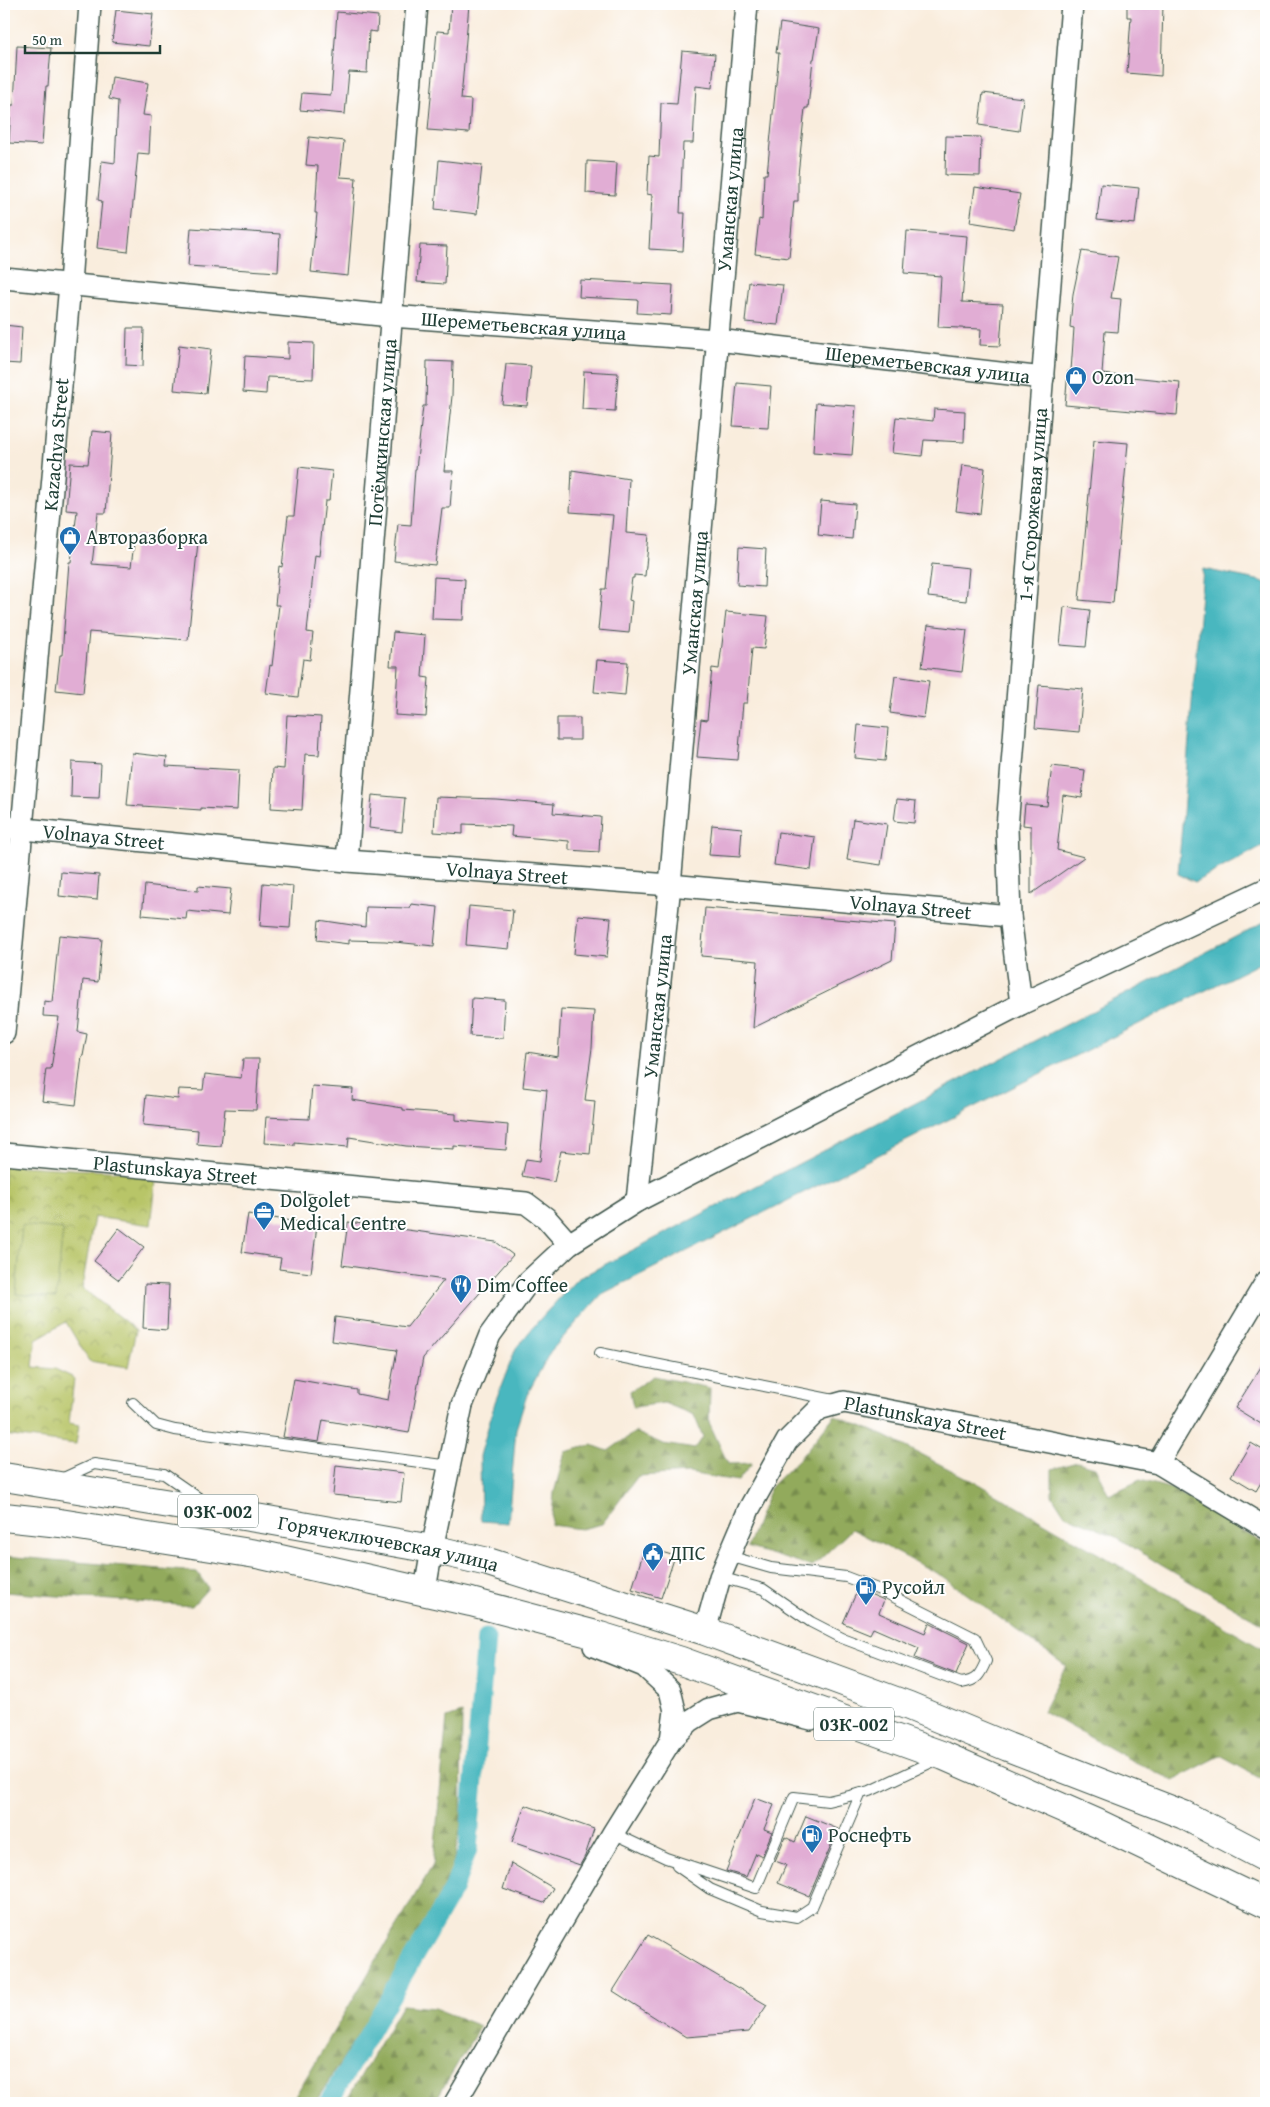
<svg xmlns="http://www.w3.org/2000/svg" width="1270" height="2107" font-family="'Gentium Book Plus',serif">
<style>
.forest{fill:url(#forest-firs);stroke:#587448}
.park{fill:url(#park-crowns);stroke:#6c814e}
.pitch{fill:#b8c567;stroke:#6c814e}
.water{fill:#48b7bf;stroke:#347a7a}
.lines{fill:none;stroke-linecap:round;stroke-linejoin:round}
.canal{stroke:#48b7bf;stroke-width:19}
.building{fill:#e1add4}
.lane-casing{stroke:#40574d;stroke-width:12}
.street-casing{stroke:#40574d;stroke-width:24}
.primary-casing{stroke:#40574d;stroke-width:30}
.lane{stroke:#fff;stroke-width:10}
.street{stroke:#fff;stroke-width:21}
.primary{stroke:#fff;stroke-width:28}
.labels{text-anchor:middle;stroke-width:4;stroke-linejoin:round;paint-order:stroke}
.shield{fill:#fff;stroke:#627771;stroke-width:1}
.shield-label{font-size:19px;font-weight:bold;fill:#1f3d34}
.street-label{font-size:20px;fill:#1f3d34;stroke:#fff}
.poi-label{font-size:20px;fill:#1f3d34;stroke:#fff;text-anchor:start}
</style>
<defs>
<pattern id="forest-firs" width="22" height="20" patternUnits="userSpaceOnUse" patternTransform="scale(1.25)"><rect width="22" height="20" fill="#92aa5c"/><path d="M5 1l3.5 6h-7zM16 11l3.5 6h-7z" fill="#778c4d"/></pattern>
<pattern id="park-crowns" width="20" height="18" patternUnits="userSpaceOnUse" patternTransform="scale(1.25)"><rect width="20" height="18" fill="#b8c567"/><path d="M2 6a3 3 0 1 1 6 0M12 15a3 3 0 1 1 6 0" fill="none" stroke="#95a156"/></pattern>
</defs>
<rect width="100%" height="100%" fill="#fff"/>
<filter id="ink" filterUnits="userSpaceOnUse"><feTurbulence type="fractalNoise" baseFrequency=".02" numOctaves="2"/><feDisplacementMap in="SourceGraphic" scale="10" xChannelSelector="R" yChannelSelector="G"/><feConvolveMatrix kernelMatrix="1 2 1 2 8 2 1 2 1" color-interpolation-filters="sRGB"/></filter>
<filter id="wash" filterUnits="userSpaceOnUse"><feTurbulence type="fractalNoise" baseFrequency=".0096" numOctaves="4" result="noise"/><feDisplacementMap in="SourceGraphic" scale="20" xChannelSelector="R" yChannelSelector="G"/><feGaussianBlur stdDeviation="1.12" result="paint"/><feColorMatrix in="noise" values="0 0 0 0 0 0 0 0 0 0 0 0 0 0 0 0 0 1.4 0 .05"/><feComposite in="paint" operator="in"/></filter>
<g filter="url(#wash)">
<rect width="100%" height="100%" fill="#f9eddd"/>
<path class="forest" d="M654 1376 710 1388 709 1422 728 1464 752 1463 738 1481 688 1473 638 1476 602 1524 581 1529 551 1525 554 1493 565 1452 592 1445 608 1451 635 1432 663 1444 695 1449 703 1437 694 1415 664 1403 633 1407 630 1391Z
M835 1415 885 1436 980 1485 1266 1651V1781L1220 1756 1173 1780 1127 1758 1043 1711 1066 1666 942 1576 852 1529 812 1567 747 1547 771 1486 800 1458Z
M1077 1462 1095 1467 1109 1495 1140 1480 1172 1489 1266 1545V1626L1161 1565 1117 1537 1065 1515 1052 1495V1469Z
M4 1556 197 1572 208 1588 192 1606 4 1592Z
M462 1713 461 1826 450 1877 386 1989 315 2103H291L433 1865 447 1718Z
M402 2005 434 2008 480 2026 434 2103H345Z"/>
<path class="park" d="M4 1165 157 1174 151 1225 94 1217 82 1288 136 1330 128 1367 89 1361 66 1322 36 1339 33 1367 55 1369 74 1378 69 1423 79 1425 76 1444 4 1435Z"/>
<path class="pitch" d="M22 1225 63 1229 56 1298 16 1294Z"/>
<path class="water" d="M1203 569 1257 580 1266 584V844L1195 882 1178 874Z
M1266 921V960L602 1294 550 1352 527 1395 516 1429 508 1523 481 1521 480 1456 495 1402 516 1348 540 1319 577 1279Z"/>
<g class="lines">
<path class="canal" d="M328 2103 453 1890 468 1849 486 1638"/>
</g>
<g id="blocks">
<path class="building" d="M451 4H469L461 99 471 100 469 133 428 130 437 31 449 32Z
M1127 4H1163L1161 76 1127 73 1131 17H1127Z
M116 10 153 14 149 46 112 42Z
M337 12 378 16 377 32 369 31 367 73 349 72 345 114 300 110 302 93 331 95Z
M780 23 819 29 814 59H813L808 108H805L798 175V201H794L789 258 755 254 759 219 762 220 764 174H767L779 53H776Z
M17 46 51 48 48 86H46L42 145 9 143 11 105H14Z
M682 51 715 54 712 88 696 86 693 143H683L680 213H685L683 251 649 249 652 195 647 194 649 156 659 157 661 103 677 104Z
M112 77 148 83 143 115 151 116 149 154 138 153 128 252 97 248 102 201 98 200 102 161 115 163 118 101 109 99Z
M983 93 1023 98 1019 131 979 125Z
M946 136 981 137 980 176 945 175Z
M309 137 344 141 340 177 356 178 348 276 311 272 317 213H315L318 166 306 165Z
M439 160 482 165 477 214 435 209Z
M587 161 617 163 615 195 586 193Z
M1101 184 1139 188 1135 224 1097 220Z
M975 187 1020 194 1014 229 970 222Z
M191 228 280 234 278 272 188 266Z
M907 231 967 236 962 302 1003 304 1000 346 980 345 981 329 938 327 941 276 904 273Z
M420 245 447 246 445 284 417 282Z
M1082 251 1118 257 1111 298 1121 299 1118 332 1105 331 1102 374 1180 382 1177 415 1065 405 1068 371H1071L1074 328 1070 327 1073 294Z
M580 280 673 285 671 315 637 313 638 300 579 297Z
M749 282 783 285 778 325 745 322Z
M4 325 22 327 20 364 4 363Z
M127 328H144L143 366 126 365Z
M288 342 314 343 313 379 267 377 266 394 243 392 245 356 288 359Z
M179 345 211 349 206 393 174 390Z
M427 361 453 362 452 396 444 471H453L450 508H442L435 565 394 561 398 524 411 525 415 469H416L423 406H426Z
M506 364 531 366 527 406 502 404Z
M584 371 618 373 615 411 582 409Z
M737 383 771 386 768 428 733 426Z
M816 403 856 406 852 455 813 452Z
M934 409 965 411 964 442 924 440 922 456 892 453 896 417 933 421Z
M92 431 112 433 106 513H98L92 564 131 567 135 535 198 542 188 640 89 632 83 693 56 690 60 655H62L69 562H71L77 511 66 510 70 463 88 464Z
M1094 440 1128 443 1113 603 1079 600Z
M962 465 985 468 980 514 956 511Z
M299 467 332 471 329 501H325L319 556 315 555 307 632 313 633 310 660 303 659 298 697 266 693 270 665 272 666 279 605H275L279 566 282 567 288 516H294Z
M572 470 629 479 626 533 649 535 645 576 634 575V578H632L629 600 632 601 629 633 598 630 602 589H606L613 515 570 512Z
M821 501 855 504 852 539 818 535Z
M739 547 766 549 764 587 737 585Z
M932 564 969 568 966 601 928 597Z
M434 577 465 579 463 620 432 619Z
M1064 607 1090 610 1086 647 1060 645Z
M726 612 768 616 764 649 752 648 747 703H743L738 760 697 757 701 719 707 720 712 668 719 669Z
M928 625 967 630 962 672 922 667Z
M393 632 425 635 422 677 429 678 426 717 395 715 398 666H390Z
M597 660 628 662 625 695 594 692Z
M895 676 929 681 924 718 890 713Z
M1039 685 1083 689 1079 732 1035 728Z
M287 715 321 717 319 755 305 754 302 810 271 808 273 768 284 769Z
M557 718H580V740H557Z
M858 725 888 728 885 761 855 758Z
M132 753 167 757 166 766 239 770 237 810 201 808V810L127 805Z
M72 762 101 764 99 798 71 797Z
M1052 766 1085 770 1082 798 1063 795 1057 850 1084 857 1031 894V826L1023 825 1025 804 1047 806Z
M372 795 405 798 402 832 369 828Z
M436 797 496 799 554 804 553 813 601 817 599 852 569 850V841L511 836 512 826 463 824V834L434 832Z
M897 799 916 801 914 823 894 821Z
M853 819 887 824 881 865 847 860Z
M712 825 742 828 740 857 709 855Z
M778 832 815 837 811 870 774 865Z
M61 872 99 875 97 900 59 896Z
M263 883 293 886 290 928 260 926Z
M145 885 198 891V886L231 889 228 915 187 911 186 919 142 915Z
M411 904 438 907 434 946 385 941 349 940V944L317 940 319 920 365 927 366 907 410 908Z
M469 906 513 910 509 949 466 945Z
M705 908 895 924 892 960 753 1028 758 961 701 956Z
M578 915 611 918 607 957 574 954Z
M59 935 102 939 98 982 83 980 78 1032 87 1034 83 1056H82L76 1105 42 1101 46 1069H51L59 1017 43 1016 44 1001 52 1002Z
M472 998 505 1000 503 1038 470 1036Z
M561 1009 594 1011 592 1048 585 1100 595 1101 590 1154 561 1151 554 1182 522 1176 526 1159 540 1161 547 1090 523 1087 527 1052 558 1057Z
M243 1059H259L256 1110 225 1109 221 1146 197 1144 198 1130 143 1125 146 1095 178 1099 179 1089 203 1090 205 1074 241 1078Z
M312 1086 353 1089 352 1100 403 1108V1110L456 1114V1120L508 1125 506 1150 454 1146V1149L406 1146 349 1137 348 1147 294 1142V1145L264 1143 266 1117 309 1119Z
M248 1214 317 1225 311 1273 279 1269 281 1258 242 1252Z
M348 1222 496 1242 513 1255 423 1358 409 1433 351 1423V1425L323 1420 319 1442 283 1437 294 1379 357 1390V1394L388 1400 397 1350 332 1341 335 1317 407 1327 444 1280 342 1265Z
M119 1228 144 1247 119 1280 94 1261Z
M145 1284 169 1285 167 1330 143 1328Z
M1266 1359V1427L1235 1408Z
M1251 1443 1266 1452V1474L1256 1491 1231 1476Z
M336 1465 404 1473 401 1502 333 1495Z
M645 1547 675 1556 661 1598 632 1589Z
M858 1589 884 1600 879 1613 925 1633 929 1623 969 1643 956 1674 915 1658 919 1648 873 1628 870 1634 843 1623Z
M755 1798 774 1805 764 1829 772 1832 762 1856 756 1853 746 1877 726 1871Z
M525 1805 594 1829 585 1856 580 1865 512 1842Z
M806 1816 838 1829 809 1896 778 1883 786 1865 775 1861 785 1837 795 1842Z
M511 1863 553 1888 544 1903 503 1889Z
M648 1935 767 2005 749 2032 686 2037 613 1991Z"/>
</g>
</g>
<g filter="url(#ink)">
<use href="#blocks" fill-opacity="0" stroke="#40574d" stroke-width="1"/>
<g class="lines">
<g class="lane-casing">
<path id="lane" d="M600 1353 834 1400
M133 1403 156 1425 175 1430 450 1466
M59 1480 94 1464 164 1474 203 1501
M720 1577 763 1589 811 1622 842 1638 961 1683C977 1681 980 1675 986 1661L975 1638 880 1590 846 1577 771 1568 729 1556
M613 1833 666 1858 756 1888 794 1797 828 1801 870 1791 938 1759
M677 1866 710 1889 762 1911 797 1917 812 1907 861 1793"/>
</g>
<g class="street-casing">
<g id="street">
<path id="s1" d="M4 278 391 316 717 340 1043 378"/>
<path id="s2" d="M4 827 347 861 670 885 1010 916"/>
<path id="s3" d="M347 861 417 4"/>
<path id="s4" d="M1021 1004 1010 916 1007 828 1072 4"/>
<path id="s5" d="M4 1033 70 284 90 4"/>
<path id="s6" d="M4 1154 526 1203 546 1218 569 1244"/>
<path id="s7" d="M637 1201 670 885 747 4"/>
<path d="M1158 1463 1266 1282"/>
<path d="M425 1590 432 1549 462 1405 490 1335 529 1281 569 1244 637 1201 1021 1004 1266 889"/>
<path id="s8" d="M705 1631 720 1577 729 1556 749 1509 787 1441 819 1409 844 1402 1158 1463 1266 1528"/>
<path d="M594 1646 644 1666 670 1690 675 1711 671 1740"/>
<path d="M455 2103 613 1833 671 1740 690 1721 709 1709 738 1701 811 1719"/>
</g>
</g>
<g class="primary-casing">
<g id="primary">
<path id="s9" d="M4 1477 268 1520 432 1549 488 1562 705 1631 909 1706 1008 1747 1184 1815 1266 1858"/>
<path d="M4 1517 60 1523 262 1555 471 1602 600 1636 681 1661 944 1756 1097 1823 1266 1904"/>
</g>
</g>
<use href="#lane" class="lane"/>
<use href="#street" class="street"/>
<use href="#primary" class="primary"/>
</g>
</g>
<defs>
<g id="shop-pin" transform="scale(1.125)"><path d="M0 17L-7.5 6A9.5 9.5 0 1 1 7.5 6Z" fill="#1f6fb2" stroke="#fff"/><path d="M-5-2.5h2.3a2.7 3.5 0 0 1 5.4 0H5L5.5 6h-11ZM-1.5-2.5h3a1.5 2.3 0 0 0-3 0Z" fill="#fff"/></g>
<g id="office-pin" transform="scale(1.125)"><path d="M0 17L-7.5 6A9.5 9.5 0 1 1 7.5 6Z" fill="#1f6fb2" stroke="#fff"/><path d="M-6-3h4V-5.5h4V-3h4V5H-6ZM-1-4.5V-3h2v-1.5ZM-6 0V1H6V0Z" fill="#fff"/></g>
<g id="restaurant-pin" transform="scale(1.125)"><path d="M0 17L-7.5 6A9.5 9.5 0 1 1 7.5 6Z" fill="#1f6fb2" stroke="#fff"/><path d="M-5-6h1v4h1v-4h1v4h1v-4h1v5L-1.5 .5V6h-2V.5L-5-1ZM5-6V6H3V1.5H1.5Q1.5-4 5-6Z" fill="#fff"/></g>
<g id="civic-pin" transform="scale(1.125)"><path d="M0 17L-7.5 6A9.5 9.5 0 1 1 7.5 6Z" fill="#1f6fb2" stroke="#fff"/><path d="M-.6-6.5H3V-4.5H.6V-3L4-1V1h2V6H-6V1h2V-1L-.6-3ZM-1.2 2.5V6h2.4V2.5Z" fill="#fff"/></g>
<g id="fuel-pin" transform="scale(1.125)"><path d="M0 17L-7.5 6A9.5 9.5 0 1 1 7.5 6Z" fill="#1f6fb2" stroke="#fff"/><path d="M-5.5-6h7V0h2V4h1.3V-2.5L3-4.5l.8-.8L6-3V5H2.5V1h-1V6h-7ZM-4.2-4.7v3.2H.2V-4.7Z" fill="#fff"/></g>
</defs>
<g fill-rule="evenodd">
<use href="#shop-pin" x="1076" y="377"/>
<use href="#shop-pin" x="70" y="537"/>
<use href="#office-pin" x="264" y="1212"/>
<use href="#restaurant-pin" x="461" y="1285"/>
<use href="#civic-pin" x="653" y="1553"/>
<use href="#fuel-pin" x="866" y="1587"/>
<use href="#fuel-pin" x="812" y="1835"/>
</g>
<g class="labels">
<g class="shield">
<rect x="178" y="1494.5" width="80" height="33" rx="4"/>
<rect x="814" y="1707.5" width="80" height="33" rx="4"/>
</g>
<g class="shield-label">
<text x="218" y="1518">03К-002</text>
<text x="854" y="1731">03К-002</text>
</g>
<g class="street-label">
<text dy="7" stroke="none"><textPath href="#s7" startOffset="1006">Уманская улица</textPath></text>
<text dy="7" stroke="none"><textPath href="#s1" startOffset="522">Шереметьевская улица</textPath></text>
<text dy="7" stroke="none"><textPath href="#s1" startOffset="928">Шереметьевская улица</textPath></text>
<text dy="7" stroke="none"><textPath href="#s3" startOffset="430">Потёмкинская улица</textPath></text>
<text dy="7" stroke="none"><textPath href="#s5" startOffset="591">Kazachya Street</textPath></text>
<text dy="7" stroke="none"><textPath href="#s4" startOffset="501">1-я Сторожевая улица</textPath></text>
<text dy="7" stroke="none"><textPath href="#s7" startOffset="601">Уманская улица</textPath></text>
<text dy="7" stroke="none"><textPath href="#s2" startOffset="100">Volnaya Street</textPath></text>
<text dy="7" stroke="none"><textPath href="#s2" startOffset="505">Volnaya Street</textPath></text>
<text dy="7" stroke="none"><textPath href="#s2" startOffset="910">Volnaya Street</textPath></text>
<text dy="7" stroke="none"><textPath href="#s7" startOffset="196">Уманская улица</textPath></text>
<text dy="7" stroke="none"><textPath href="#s6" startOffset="172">Plastunskaya Street</textPath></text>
<text dy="7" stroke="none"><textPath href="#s8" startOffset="362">Plastunskaya Street</textPath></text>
<text dy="7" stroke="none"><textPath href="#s9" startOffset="390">Горячеключевская улица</textPath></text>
</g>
<g class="poi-label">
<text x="1092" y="384">Ozon</text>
<text x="86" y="544">Авторазборка</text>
<text x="280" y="1207">Dolgolet<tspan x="280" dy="23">Medical Centre</tspan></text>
<text x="477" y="1292">Dim Coffee</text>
<text x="669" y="1560">ДПС</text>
<text x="882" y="1594">Русойл</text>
<text x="828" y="1842">Роснефть</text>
</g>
</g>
<rect width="1270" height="2107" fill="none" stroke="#fff" stroke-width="20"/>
<path d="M25 45v8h135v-8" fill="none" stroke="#1f3d34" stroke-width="2.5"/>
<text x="32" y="45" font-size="15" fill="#1f3d34" stroke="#ffffff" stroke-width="4" paint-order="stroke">50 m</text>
</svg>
